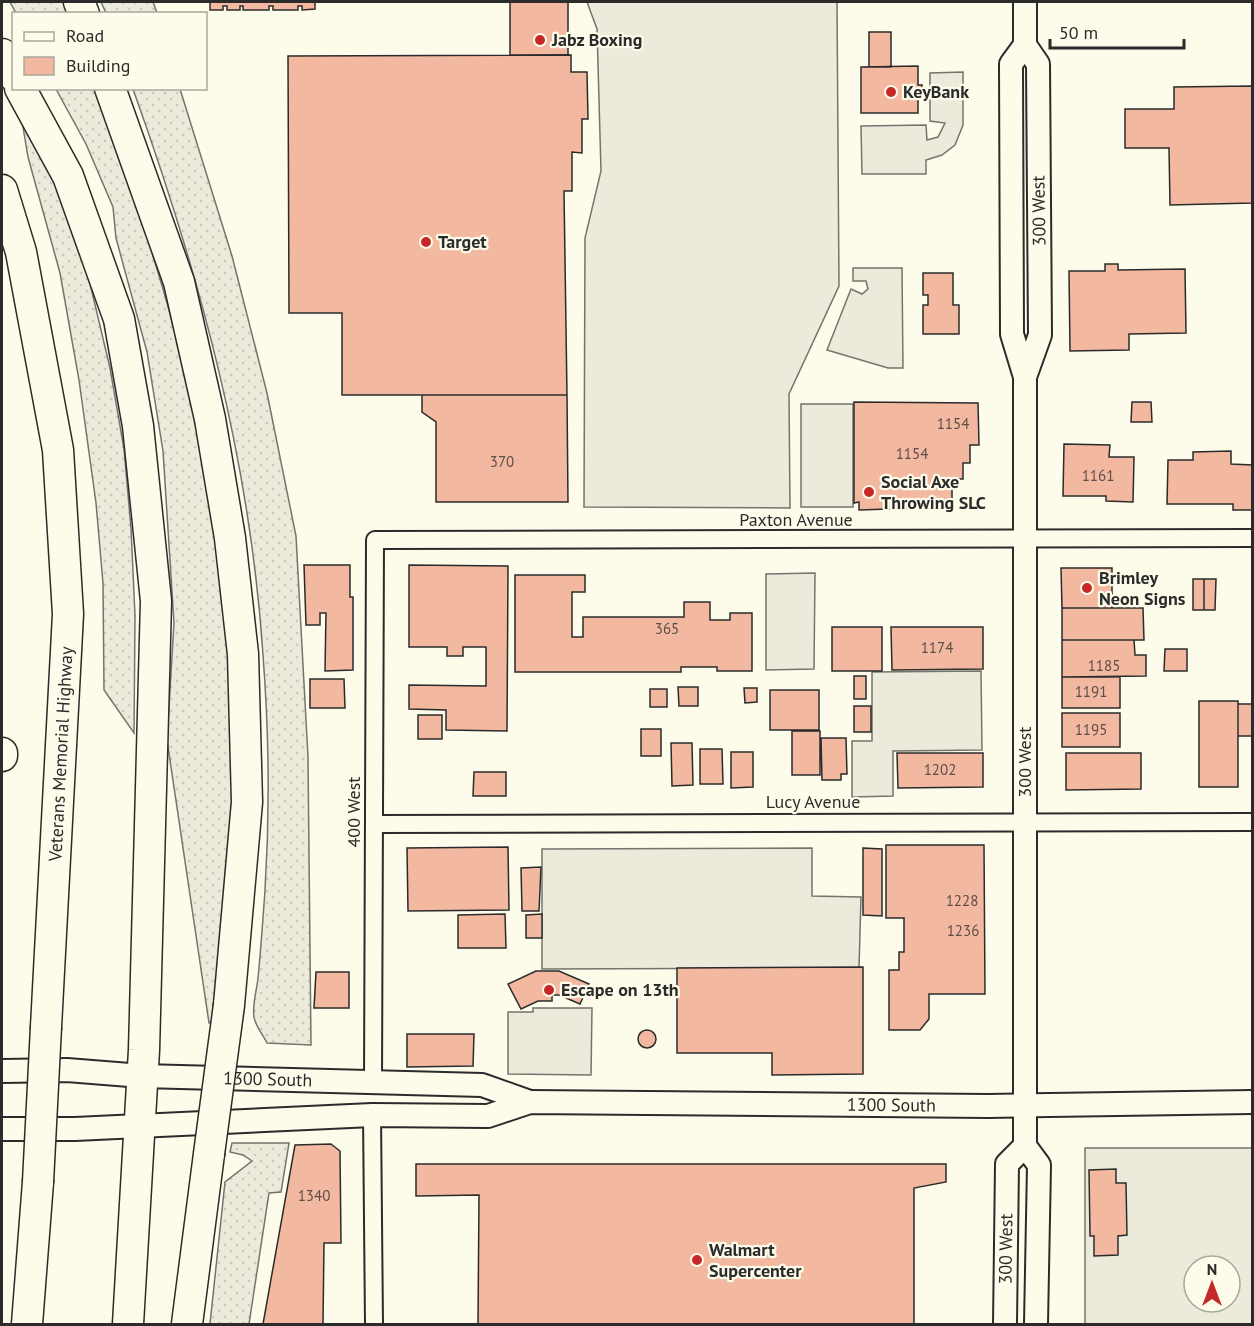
<svg xmlns="http://www.w3.org/2000/svg" width="1254" height="1326" font-family="'PT Sans',sans-serif">
<style>
.grass{fill:url(#grass-dots);stroke:#74746e;stroke-width:1.5}
.parking{fill:#eceadb;stroke:#74746e;stroke-width:1.5;fill-rule:evenodd}
.building{fill:#f2b8a0;stroke:#2b2b2b;stroke-width:1.5}
.lines{fill:none;stroke-linecap:round;stroke-linejoin:round}
.street-casing{stroke:#2b2b2b;stroke-width:20}
.secondary-casing{stroke:#2b2b2b;stroke-width:26}
.highway-casing{stroke:#2b2b2b;stroke-width:33}
.street{stroke:#fdfbea;stroke-width:16}
.secondary{stroke:#fdfbea;stroke-width:22}
.highway{stroke:#fdfbea;stroke-width:30}
.highway-bridge-casing{stroke:#2b2b2b;stroke-width:33;stroke-linecap:butt}
.highway-bridge{stroke:#fdfbea;stroke-width:30}
.poi-dot{fill:#c62828;stroke:#fdfbea;stroke-width:2}
.labels{text-anchor:middle;stroke-width:4.5;stroke-linejoin:round;paint-order:stroke}
.number-label{font-size:15px;fill:#5d4e48}
.poi-label{font-size:18px;font-weight:bold;fill:#2b2b2b;stroke:#fdfbea;text-anchor:start}
.street-label{font-size:18px;fill:#2b2b2b;stroke:#fdfbea}
</style>
<defs>
<pattern id="grass-dots" width="8" height="8" patternUnits="userSpaceOnUse" patternTransform="scale(1.5)"><rect width="8" height="8" fill="#ecebdb"/><path d="M2 2h.1M6 6h.1" fill="none" stroke="#cbcabc" stroke-width="1.8" stroke-linecap="round"/></pattern>
</defs>
<rect width="100%" height="100%" fill="#fdfbea"/>
<path class="grass" d="M10 2H65L70 13H16Z
M101 2H153L157 13H106Z
M56 89H96C122 162 148 235 169 310 204 439 225 576 231 710 236 813 225 916 218 1019L209 1023 167 740 174 623 163 451 147 352 116 238 113 207 86 144Z
M133 89H180L232 256 267 393 296 536 308 757 311 1045 267 1043C263 1035 255 1025 254 1017 252 1005 257 989 258 978 261 948 263 919 265 890 270 811 269 733 263 655 250 458 199 273 133 89Z
M20 109 45 146 83 254 110 368 124 449 131 528 135 616 134 733 104 690 103 583 96 503 79 380 60 273 28 157Z
M232 1143H289L281 1192 269 1193 249 1324H210L225 1182 252 1161 243 1155 230 1152Z"/>
<path class="parking" d="M587 2H837L839 286 789 394 790 508 584 507 585 238 601 171 597 29Z
M963 72V125L955 145 942 155 926 160V174H862L861 126 926 125 927 140 938 137 945 123 930 121V73Z
M853 268H902L903 368H888L827 350 851 289 862 294 868 289 866 281H853Z
M801 404H853V507H801Z
M815 573 814 669 766 670V574Z
M981 671 982 750 893 751V796L852 797V741H872V672Z
M812 848V896L861 897 859 968 542 969V849Z
M533 1008H592L591 1075 508 1074V1012H533Z
M1085 1148H1252V1324H1085ZM1194 1266H1230V1302H1194Z"/>
<path class="building" d="M210 2H315V9L302 10V6H298V10H273V6H269V10H243V6H240V10H227V6H223V10H210Z
M510 2H568V55H510Z
M869 32H891V67H869Z
M571 55V72H587L588 119H582V153L572 152V191H564L567 395H342V313H289L288 56Z
M918 66V85H922V98H918V113H861V67Z
M1252 86V203L1170 205 1169 148H1125V109H1174V87Z
M1105 264H1118V270L1185 269 1186 333 1129 334V350L1070 351 1069 271H1105Z
M923 273H953V305H959V334H923V305H928V295H923Z
M422 395H567L568 502H436V422L422 412Z
M854 402 978 403 979 445H970V463H963V479H952V507L859 510V502L854 503Z
M1132 402H1151L1152 422H1131Z
M1064 444 1110 445 1109 457H1134L1133 502 1106 501V496H1063Z
M1231 451V464L1252 465V510H1233V504H1167L1168 460H1193V452Z
M304 565H350V597H353V670L325 671 326 613H320V625H306Z
M409 565 508 566 507 731 446 730V710L409 709V685L486 686V647H463V656H447V647H409Z
M1061 568H1112V608H1062Z
M515 575H585V592H572V637H583V617H684V602H710V620H730V613H752V671H717V667H681V672H515Z
M1193 579H1204V610H1193Z
M1204 579H1216L1215 610H1204Z
M1062 608H1143L1144 640H1062Z
M832 627H882V671H832Z
M891 627H983V669L892 670Z
M1062 640H1134L1135 655H1146V676L1062 677Z
M1165 649H1187V671H1164Z
M854 676H866V699H854Z
M1062 677H1120V708H1062Z
M310 679H344L345 708H310Z
M678 687H698V706H679Z
M744 688H757V702L745 703Z
M650 689H667V707H650Z
M770 690H819V730H770Z
M1199 701H1238V787H1199Z
M1238 704H1252V736H1238Z
M854 706H871V732H854Z
M1062 713H1120V747H1062Z
M418 715H442V739H418Z
M641 729H661V756H641Z
M792 731H820V775H792Z
M821 738H846L847 774H841V780H822Z
M671 743H692L693 785 672 786Z
M700 749H722L723 784H700Z
M731 752H753V787L731 788Z
M897 753H983V787L898 788Z
M1066 753H1141V789L1066 790Z
M474 772H506V796H473Z
M886 845H984L985 994H929V1019L920 1030H889V970H899V952H904V918H886Z
M508 847 509 910 408 911 407 848Z
M863 848 882 849V916L863 915Z
M541 867 539 911H522L521 868Z
M505 914 506 948H458V915Z
M542 914V938H526V915Z
M863 967V1074L772 1075V1053H677V968Z
M536 971H559L589 984 580 1004 559 995H552V1001H538L521 1009 508 984Z
M316 972H349V1008H314Z
M638 1039a9 9 0 1 1 18 0a9 9 0 1 1-18 0Z
M407 1034H474L473 1066 407 1067Z
M331 1144 340 1151 341 1243H324L323 1324H263L295 1145Z
M416 1164H946V1182L914 1188V1324H478L479 1195 416 1196Z
M1116 1169V1183H1126L1127 1235 1118 1236V1255L1094 1256V1236H1090L1089 1170Z"/>
<g class="lines">
<g class="street-casing">
<path id="street" d="M374 824 1252 822
M373 1084 375 540 1252 538
M372 1115 374 1324"/>
</g>
<g class="secondary-casing">
<g id="secondary">
<path d="M1025 45 1011 64 1012 334 1025 377V1146L1039 1165 1036 1324"/>
<path d="M1025 377 1040 335 1038 64 1025 45V2"/>
<path id="s1" d="M2 1071 67 1070 142 1076 482 1085 530 1102"/>
<path id="s2" d="M2 1129H75L372 1115 488 1116 530 1102 988 1106 1252 1102"/>
<path id="s3" d="M1005 1324 1007 1164 1025 1146"/>
</g>
</g>
<g class="highway-casing">
<path id="highway" d="M79 2 84 14
M2 54 14 76
M20 88 68 176 119 319 138 426 156 601 144 1050 128 1324
M110 88 179 282 210 419 230 538 243 654 247 802 229 1005
M2 190 21 252 58 450 68 614 46 1027
M2 753V756
M27 1324 38 1182
M187 1324 209 1154"/>
</g>
<use href="#street" class="street"/>
<use href="#secondary" class="secondary"/>
<use href="#highway" class="highway"/>
<g class="highway-bridge-casing">
<path id="highway-bridge" d="M209 1154 229 1005
M38 1182 46 1027"/>
</g>
<use href="#highway-bridge" class="highway-bridge"/>
</g>
<g class="poi-dot">
<circle cx="540" cy="40" r="6"/>
<circle cx="891" cy="92" r="6"/>
<circle cx="426" cy="242" r="6"/>
<circle cx="869" cy="492" r="6"/>
<circle cx="1087" cy="588" r="6"/>
<circle cx="549" cy="990" r="6"/>
<circle cx="697" cy="1260" r="6"/>
</g>
<g class="labels">
<g class="number-label">
<text x="953" y="429">1154</text>
<text x="912" y="459">1154</text>
<text x="502" y="467">370</text>
<text x="1098" y="481">1161</text>
<text x="667" y="634">365</text>
<text x="937" y="653">1174</text>
<text x="1104" y="671">1185</text>
<text x="1091" y="697">1191</text>
<text x="1091" y="735">1195</text>
<text x="940" y="775">1202</text>
<text x="962" y="906">1228</text>
<text x="963" y="936">1236</text>
<text x="314" y="1201">1340</text>
</g>
<g class="poi-label">
<text x="552" y="46">Jabz Boxing</text>
<text x="903" y="98">KeyBank</text>
<text x="438" y="248">Target</text>
<text x="881" y="488">Social Axe<tspan x="881" dy="21">Throwing SLC</tspan></text>
<text x="1099" y="584">Brimley<tspan x="1099" dy="21">Neon Signs</tspan></text>
<text x="561" y="996">Escape on 13th</text>
<text x="709" y="1256">Walmart<tspan x="709" dy="21">Supercenter</tspan></text>
</g>
<g class="street-label">
<text transform="translate(1039 211) rotate(-91)" y="6">300 West</text>
<text x="796" y="526">Paxton Avenue</text>
<text transform="translate(61 754) rotate(-87)" y="6">Veterans Memorial Highway</text>
<text transform="translate(1025 762) rotate(-90)" y="6">300 West</text>
<text x="813" y="808">Lucy Avenue</text>
<text transform="translate(354 812) rotate(-90)" y="6">400 West</text>
<text dy="6" stroke="none"><textPath href="#s1" startOffset="266">1300 South</textPath></text>
<text dy="6" stroke="none"><textPath href="#s2" startOffset="892">1300 South</textPath></text>
<text dy="6" stroke="none"><textPath href="#s3" startOffset="75">300 West</textPath></text>
</g>
</g>
<rect width="1254" height="1326" fill="none" stroke="#2b2b2b" stroke-width="6"/>
<rect x="12" y="12" width="195" height="78" fill="#fdfbea" stroke="#a9a89e" stroke-width="1.5"/>
<rect x="24" y="32" width="30" height="9" fill="#fdfbea" stroke="#a9a89e" stroke-width="1.5"/>
<text x="66" y="42" font-size="18" fill="#2b2b2b">Road</text>
<rect x="24" y="57" width="30" height="18" fill="#f2b8a0" stroke="#a9a89e" stroke-width="1.5"/>
<text x="66" y="72" font-size="18" fill="#2b2b2b">Building</text>
<g transform="translate(1212 1284)"><circle r="28" fill="#fdfbea" stroke="#a9a89e" stroke-width="1.5"/>
<path d="M0-4.5L10 22L0 15L-10 22Z" fill="#c62828"/>
<text y="-9" font-size="16" font-weight="bold" text-anchor="middle" fill="#2b2b2b">N</text>
</g>
<path d="M1050 39v9h134v-9" fill="none" stroke="#2b2b2b" stroke-width="3"/>
<text x="1059" y="39" font-size="18" fill="#2b2b2b" stroke="#fdfbea" stroke-width="4.5" paint-order="stroke">50 m</text>
</svg>
